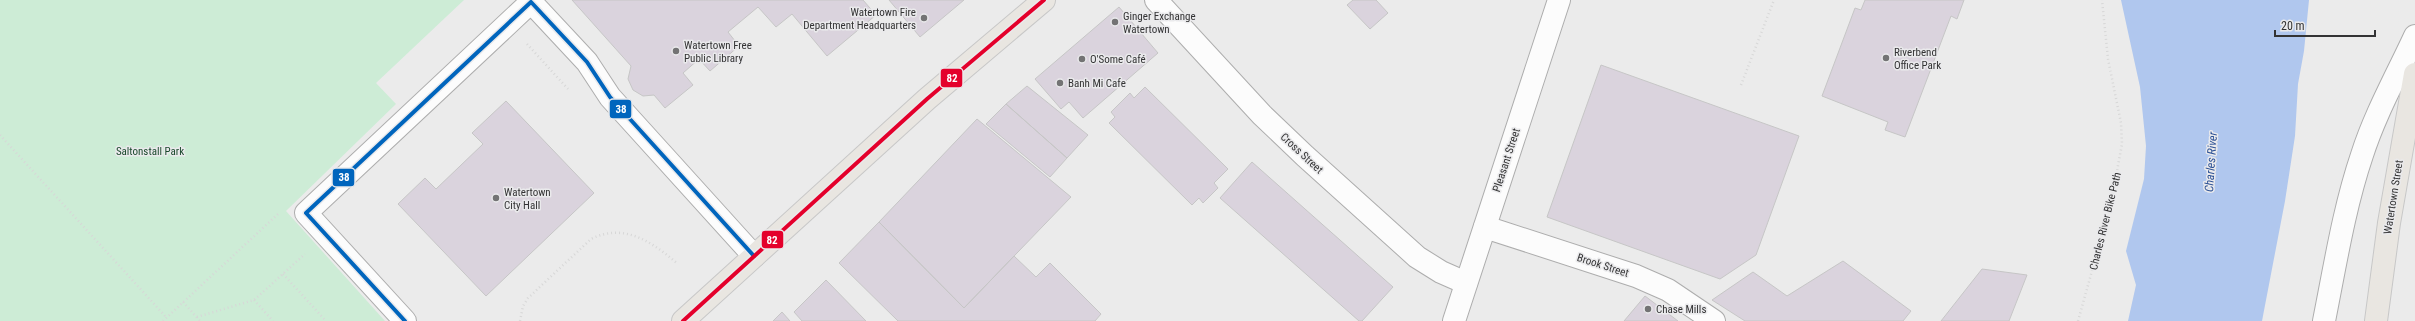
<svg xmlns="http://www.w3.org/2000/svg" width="2415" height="321" font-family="'Roboto Condensed',sans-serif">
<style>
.green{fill:#cdecd6}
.water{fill:#b0c7ee}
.building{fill:#dad3dd;stroke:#c6c6c6}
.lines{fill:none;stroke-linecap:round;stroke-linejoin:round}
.minor-casing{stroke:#adadad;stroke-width:24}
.tertiary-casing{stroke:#adadad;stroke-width:24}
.primary-casing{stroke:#c7c7c7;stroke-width:24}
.path{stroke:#d7d7d7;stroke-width:2.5;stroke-dasharray:1 3;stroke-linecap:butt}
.minor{stroke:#fcfcfc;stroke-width:22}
.tertiary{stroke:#fcfcfc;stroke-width:22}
.primary{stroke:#e9e6e1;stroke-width:22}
.bus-1-casing{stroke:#eaeaec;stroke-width:7}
.bus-2-casing{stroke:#eaeaec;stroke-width:7}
.bus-1{stroke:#0065bd;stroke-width:4}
.bus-2{stroke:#e4002b;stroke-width:4}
.poi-dot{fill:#737374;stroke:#eaeaec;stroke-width:1.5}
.labels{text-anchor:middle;stroke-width:3;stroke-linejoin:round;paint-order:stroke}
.poi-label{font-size:11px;fill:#333334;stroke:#eaeaec;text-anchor:start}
.park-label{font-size:11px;fill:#1a492c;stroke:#eaeaec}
.street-label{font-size:11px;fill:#333334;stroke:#eaeaec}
.water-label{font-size:12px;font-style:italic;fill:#2c5195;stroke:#eaeaec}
.line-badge{stroke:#eaeaec;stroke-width:1.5}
.badge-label{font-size:11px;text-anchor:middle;font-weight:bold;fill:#fff}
</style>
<rect width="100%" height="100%" fill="#ebebeb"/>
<path class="green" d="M0 0H464L376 83 396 104 286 211 385 321H0Z"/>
<path class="water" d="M2121 0H2309L2304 51 2298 84 2295 136 2285 201 2262 321H2128L2136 285 2126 251 2144 179 2146 146 2140 87Z"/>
<path class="building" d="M572 0H863L876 15 827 56 792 14 776 27 758 7 728 32 739 46 710 71 699 59 683 73 693 85 665 108 654 95 643 96 633 90 628 79 631 66Z
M889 0H964L920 37Z
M1353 0H1376L1388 13 1370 29 1347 5Z
M1865 0H1964L1957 19 1951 16 1905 137 1885 130 1888 122 1822 96 1855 8 1861 10Z
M1119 7 1158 53 1083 118 1069 102 1061 109 1035 79Z
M1601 65 1799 136 1756 255 1720 279 1547 217Z
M1027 86 1088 135 1067 158 1006 104Z
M1145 87 1228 169 1214 183 1218 188 1203 203 1199 198 1192 205 1109 123 1115 117 1111 112 1130 93 1134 98Z
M506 101 594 193 486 296 398 204 425 178 436 189 483 144 472 133Z
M1006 104 1067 158 1050 177 986 124Z
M977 119 1071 197 964 308 879 222Z
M1252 162 1393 287 1362 321H1359L1220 198Z
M879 222 964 308 1014 256 1036 277 1050 263 1101 314 1095 321H898L839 263Z
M1843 261 1911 311 1903 321H1745L1712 300 1753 272 1787 296Z
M1982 269 2027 275 2009 321H1941Z
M826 280 866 321H802L794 312Z
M1645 296 1678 321H1624Z
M782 312 790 321H773Z"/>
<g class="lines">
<g class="minor-casing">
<path id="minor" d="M1156 0 1262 115 1305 156 1417 257 1441 272 1466 283
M1485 227 1636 276 1668 290 1714 321
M405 321 306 213 531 2 587 62 610 97 754 256"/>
</g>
<g class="tertiary-casing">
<path id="tertiary" d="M1454 321 1559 0
M2324 321C2335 266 2344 208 2362 155 2375 114 2397 75 2415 36"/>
</g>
<g class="primary-casing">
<path id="primary" d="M683 321 927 99 1044 0
M2376 321 2389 223 2415 74"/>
</g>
<path class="path" d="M527 44 568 89
M1741 85 1774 0
M0 135 166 317
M283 274 326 321
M254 300 273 321
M183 302 200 321
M197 317 254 300 305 254
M163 321 278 214
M520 321 523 306 528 298 591 239C625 222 653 243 678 264
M2078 321 2111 203 2122 144 2121 123 2108 59 2102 0"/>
<use href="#minor" class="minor"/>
<use href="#tertiary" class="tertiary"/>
<use href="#primary" class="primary"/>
<g class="bus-1-casing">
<path id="bus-1" d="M405 321 306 213 531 2 587 62 610 97 754 256"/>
</g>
<g class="bus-2-casing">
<path id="bus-2" d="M683 321 927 99 1044 0"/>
</g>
<use href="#bus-1" class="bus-1"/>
<use href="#bus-2" class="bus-2"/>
</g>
<g class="poi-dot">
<circle cx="924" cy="18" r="4"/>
<circle cx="1115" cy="22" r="4"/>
<circle cx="676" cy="51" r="4"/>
<circle cx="1886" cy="58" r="4"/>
<circle cx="1082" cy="59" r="4"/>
<circle cx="1060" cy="83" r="4"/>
<circle cx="496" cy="198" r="4"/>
<circle cx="1648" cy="309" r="4"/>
</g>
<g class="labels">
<g class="poi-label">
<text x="916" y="16" text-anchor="end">Watertown Fire<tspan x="916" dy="13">Department Headquarters</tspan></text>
<text x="1123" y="20">Ginger Exchange<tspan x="1123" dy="13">Watertown</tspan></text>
<text x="684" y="49">Watertown Free<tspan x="684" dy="13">Public Library</tspan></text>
<text x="1894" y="56">Riverbend<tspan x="1894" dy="13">Office Park</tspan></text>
<text x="1090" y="63">O'Some Café</text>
<text x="1068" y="87">Banh Mi Cafe</text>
<text x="504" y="196">Watertown<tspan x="504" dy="13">City Hall</tspan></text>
<text x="1656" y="313">Chase Mills</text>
</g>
<g class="park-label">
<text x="150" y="155">Saltonstall Park</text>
</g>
<g class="street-label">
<text transform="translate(1302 153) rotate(43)" y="4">Cross Street</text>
<text transform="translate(1506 160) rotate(-72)" y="4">Pleasant Street</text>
<text transform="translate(2393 197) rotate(-81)" y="4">Watertown Street</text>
<text transform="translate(2105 221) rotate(-76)" y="4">Charles River Bike Path</text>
<text transform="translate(1603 265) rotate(18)" y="4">Brook Street</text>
</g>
<g class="water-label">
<text transform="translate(2211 162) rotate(-86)" y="4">Charles River</text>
</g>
</g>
<g class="line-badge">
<rect x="940" y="68" width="23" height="20" rx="4" fill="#e4002b"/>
<rect x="609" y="99" width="23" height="20" rx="4" fill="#0065bd"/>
<rect x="332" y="168" width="23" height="19" rx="4" fill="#0065bd"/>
<rect x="761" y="230" width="23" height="19" rx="4" fill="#e4002b"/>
</g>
<g class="badge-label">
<text x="952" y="82">82</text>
<text x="621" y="113">38</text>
<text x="344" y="181">38</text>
<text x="772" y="244">82</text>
</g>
<path d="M2275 30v6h100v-6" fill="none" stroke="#333334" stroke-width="2"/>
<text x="2281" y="30" font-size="12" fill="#333334" stroke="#eaeaec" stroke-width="3" paint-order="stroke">20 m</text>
</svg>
